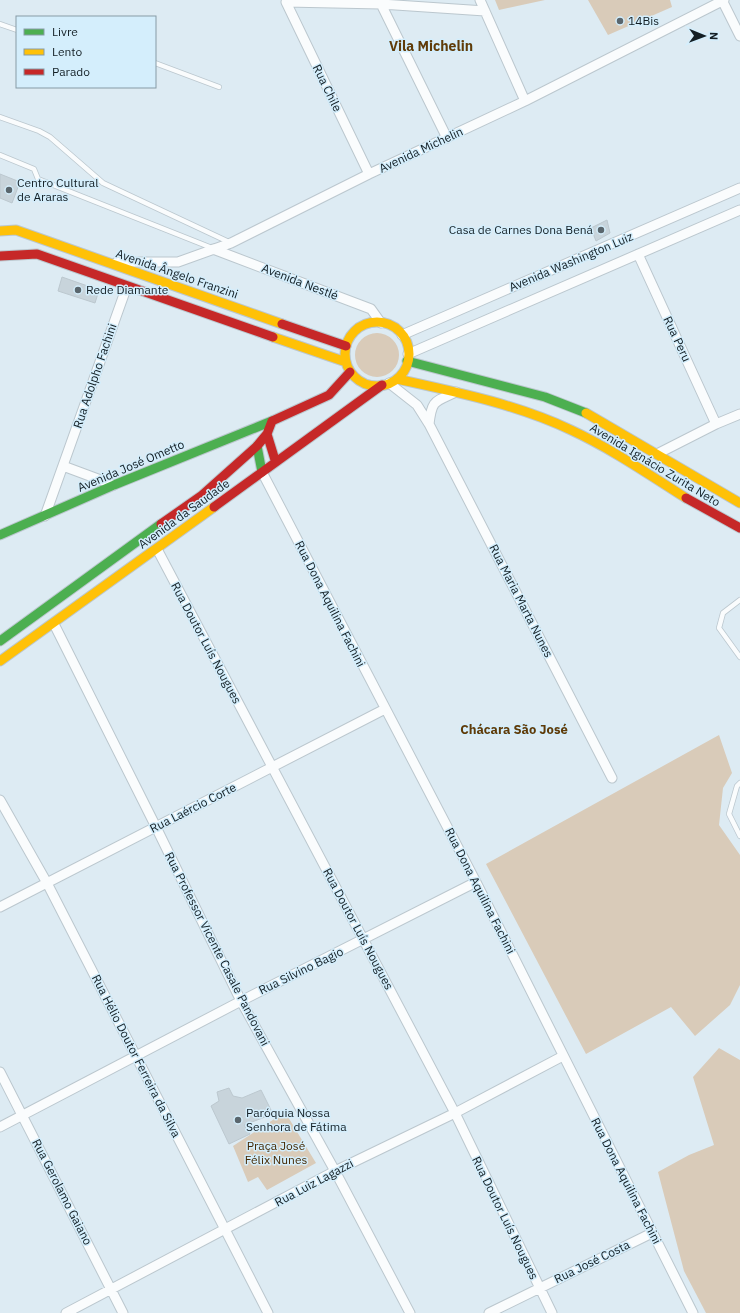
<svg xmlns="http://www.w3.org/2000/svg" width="740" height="1313" font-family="'IBM Plex Sans',sans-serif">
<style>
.green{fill:#d9cbb9}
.building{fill:#c8d4db;stroke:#bcc8cf}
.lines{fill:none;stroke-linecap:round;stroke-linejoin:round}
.lane-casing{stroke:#bbc7ce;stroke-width:6}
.street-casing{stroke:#bbc7ce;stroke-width:11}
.fast-casing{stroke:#bbc7ce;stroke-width:11}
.slow-casing{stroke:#bbc7ce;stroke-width:11}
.jam-casing{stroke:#bbc7ce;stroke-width:11}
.lane{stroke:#fafcfd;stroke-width:4.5}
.street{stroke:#fafcfd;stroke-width:9}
.fast{stroke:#4caf50;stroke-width:9}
.slow{stroke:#ffc107;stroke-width:9}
.jam{stroke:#c62828;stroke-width:9}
.poi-dot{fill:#5a666d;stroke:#d4eefc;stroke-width:1.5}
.labels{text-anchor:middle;stroke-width:3;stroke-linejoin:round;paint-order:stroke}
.poi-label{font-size:12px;fill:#131f25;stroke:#d4eefc;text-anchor:start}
.street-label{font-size:12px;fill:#131f25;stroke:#d4eefc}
.park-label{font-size:12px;fill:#452801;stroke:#d4eefc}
.neighbourhood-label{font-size:13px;font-weight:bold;fill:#603b08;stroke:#d4eefc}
.quarter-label{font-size:14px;font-weight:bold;fill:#603b08;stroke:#d4eefc}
</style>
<rect width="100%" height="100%" fill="#ddebf3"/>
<path class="green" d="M495 0H545L499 10Z
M588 0H670L672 7 608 35Z
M355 355a22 22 0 1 1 44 0a22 22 0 1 1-44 0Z
M719 735 732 773 723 788 719 825 740 855V985L730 1005 695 1036 671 1007 586 1054 486 864Z
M719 1048 740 1060V1313H706L684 1271 658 1172 689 1155 714 1145 693 1077Z
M285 1112 316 1163 267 1190 258 1177 248 1182 233 1146Z"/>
<path class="building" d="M0 174 20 182 12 203 0 198Z
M607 220 610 233 596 241 591 228Z
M62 277 99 290 95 303 58 291Z
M229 1088 233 1096 242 1098 261 1090 273 1114 244 1125 250 1134 229 1144 211 1106 219 1101 217 1092Z"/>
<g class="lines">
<g class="lane-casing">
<path id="lane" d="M0 24 17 30
M155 63 219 87
M0 117 39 131 50 137 103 183 231 243
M0 155 34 169 38 179 212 248
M740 600 723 613 719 628 740 657
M740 783 737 786 729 814 740 836"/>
</g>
<g class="street-casing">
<path id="street" d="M480 0 525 101
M722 0 740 36
M381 4 447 138
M369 174 286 2 381 4 485 11
M213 249 371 309 381 323
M638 254 716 424
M117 262H178L231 243 369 174 525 101 724 0
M402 335 740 188
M408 354 740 210
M389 383 417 405 429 424 612 778
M429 424C432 399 435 402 456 392
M657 454 716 424 740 414
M63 466 114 485
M262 472 476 882 693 1313
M45 516 127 286
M157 549 455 1113 552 1313
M54 624 156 827 241 1001 335 1171 410 1313
M0 800 47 883 268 1313
M0 907 385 709
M0 1072 123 1313
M0 1127 241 1001 476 882
M66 1313 335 1171 455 1113 563 1056
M489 1313 652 1233"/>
</g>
<g class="fast-casing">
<path id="fast" d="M407 361 545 397 586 413
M257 446 262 472
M0 535 114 485 272 421
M0 641 161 524"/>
</g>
<g class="slow-casing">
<path id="slow" d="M0 231 16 230 282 324
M345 354a32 32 0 1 1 64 0a32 32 0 1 1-64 0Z
M273 337 346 362
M397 379C456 392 516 404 571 430 612 449 648 474 686 498
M586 413 740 503
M0 661 214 507"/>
</g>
<g class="jam-casing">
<path id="jam" d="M0 256 37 254 273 337
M282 324 346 346
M267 434 275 460
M686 498 740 528
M214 507 382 385
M161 524 201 496 257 446 267 434 272 421 329 395 350 372"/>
</g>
<use href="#lane" class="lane"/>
<use href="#street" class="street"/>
<use href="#fast" class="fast"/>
<use href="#slow" class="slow"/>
<use href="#jam" class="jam"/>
</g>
<g class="poi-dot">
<circle cx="620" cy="21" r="4"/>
<circle cx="9" cy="190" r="4"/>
<circle cx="601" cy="230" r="4"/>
<circle cx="78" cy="290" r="4"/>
<circle cx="238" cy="1120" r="4"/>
</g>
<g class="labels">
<g class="poi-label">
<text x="628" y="25">14Bis</text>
<text x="17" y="187">Centro Cultural<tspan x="17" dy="14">de Araras</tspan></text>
<text x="593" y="234" text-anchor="end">Casa de Carnes Dona Bená</text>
<text x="86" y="294">Rede Diamante</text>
<text x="246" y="1117">Paróquia Nossa<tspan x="246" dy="14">Senhora de Fátima</tspan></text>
</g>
<g class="street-label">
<text transform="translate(327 88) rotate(64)" y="4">Rua Chile</text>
<text transform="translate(421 150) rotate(-25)" y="4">Avenida Michelin</text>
<text transform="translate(571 262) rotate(-23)" y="4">Avenida Washington Luiz</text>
<text transform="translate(177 274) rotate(19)" y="4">Avenida Ângelo Franzini</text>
<text transform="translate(300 282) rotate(21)" y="4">Avenida Nestlé</text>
<text transform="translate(677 339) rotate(65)" y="4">Rua Peru</text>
<text transform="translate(95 376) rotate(-71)" y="4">Rua Adolpho Fachini</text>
<text transform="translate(655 465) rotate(31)" y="4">Avenida Ignácio Zurita Neto</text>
<text transform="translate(131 466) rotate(-23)" y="4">Avenida José Ometto</text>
<text transform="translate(184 514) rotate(-36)" y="4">Avenida da Saudade</text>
<text transform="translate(521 601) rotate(63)" y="4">Rua Maria Marta Nunes</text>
<text transform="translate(330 604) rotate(63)" y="4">Rua Dona Aquilina Fachini</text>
<text transform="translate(206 643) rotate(62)" y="4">Rua Doutor Luís Nougues</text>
<text transform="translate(193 808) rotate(-27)" y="4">Rua Laércio Corte</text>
<text transform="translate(480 891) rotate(63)" y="4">Rua Dona Aquilina Fachini</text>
<text transform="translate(358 929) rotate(62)" y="4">Rua Doutor Luís Nougues</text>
<text transform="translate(217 949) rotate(63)" y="4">Rua Professor Vicente Casale Pandovani</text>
<text transform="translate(301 971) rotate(-26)" y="4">Rua Silvino Bagio</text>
<text transform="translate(136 1056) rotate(63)" y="4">Rua Hélio Doutor Ferreira da Silva</text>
<text transform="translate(626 1181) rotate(63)" y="4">Rua Dona Aquilina Fachini</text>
<text transform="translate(314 1183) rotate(-28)" y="4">Rua Luiz Lagazzi</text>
<text transform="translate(62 1192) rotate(63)" y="4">Rua Gerolamo Gaiano</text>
<text transform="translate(505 1218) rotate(64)" y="4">Rua Doutor Luís Nougues</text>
<text transform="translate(592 1262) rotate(-26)" y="4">Rua José Costa</text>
</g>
<g class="park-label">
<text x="276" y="1150">Praça José<tspan x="276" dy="14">Félix Nunes</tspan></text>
</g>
<g class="neighbourhood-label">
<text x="514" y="734">Chácara São José</text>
</g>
<g class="quarter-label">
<text x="431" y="51">Vila Michelin</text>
</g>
</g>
<rect x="16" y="16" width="140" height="72" fill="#d4eefc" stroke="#879ba6"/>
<rect x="24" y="29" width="20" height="6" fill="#4caf50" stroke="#879ba6"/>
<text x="52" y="36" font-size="12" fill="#131f25">Livre</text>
<rect x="24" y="49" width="20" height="6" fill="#ffc107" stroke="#879ba6"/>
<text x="52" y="56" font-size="12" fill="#131f25">Lento</text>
<rect x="24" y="69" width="20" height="6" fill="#c62828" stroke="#879ba6"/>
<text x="52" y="76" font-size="12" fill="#131f25">Parado</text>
<g transform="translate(704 36) rotate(91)" stroke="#d4eefc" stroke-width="3" paint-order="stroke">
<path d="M0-3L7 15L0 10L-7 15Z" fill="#131f25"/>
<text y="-6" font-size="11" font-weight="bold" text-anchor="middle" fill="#131f25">N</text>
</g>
</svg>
